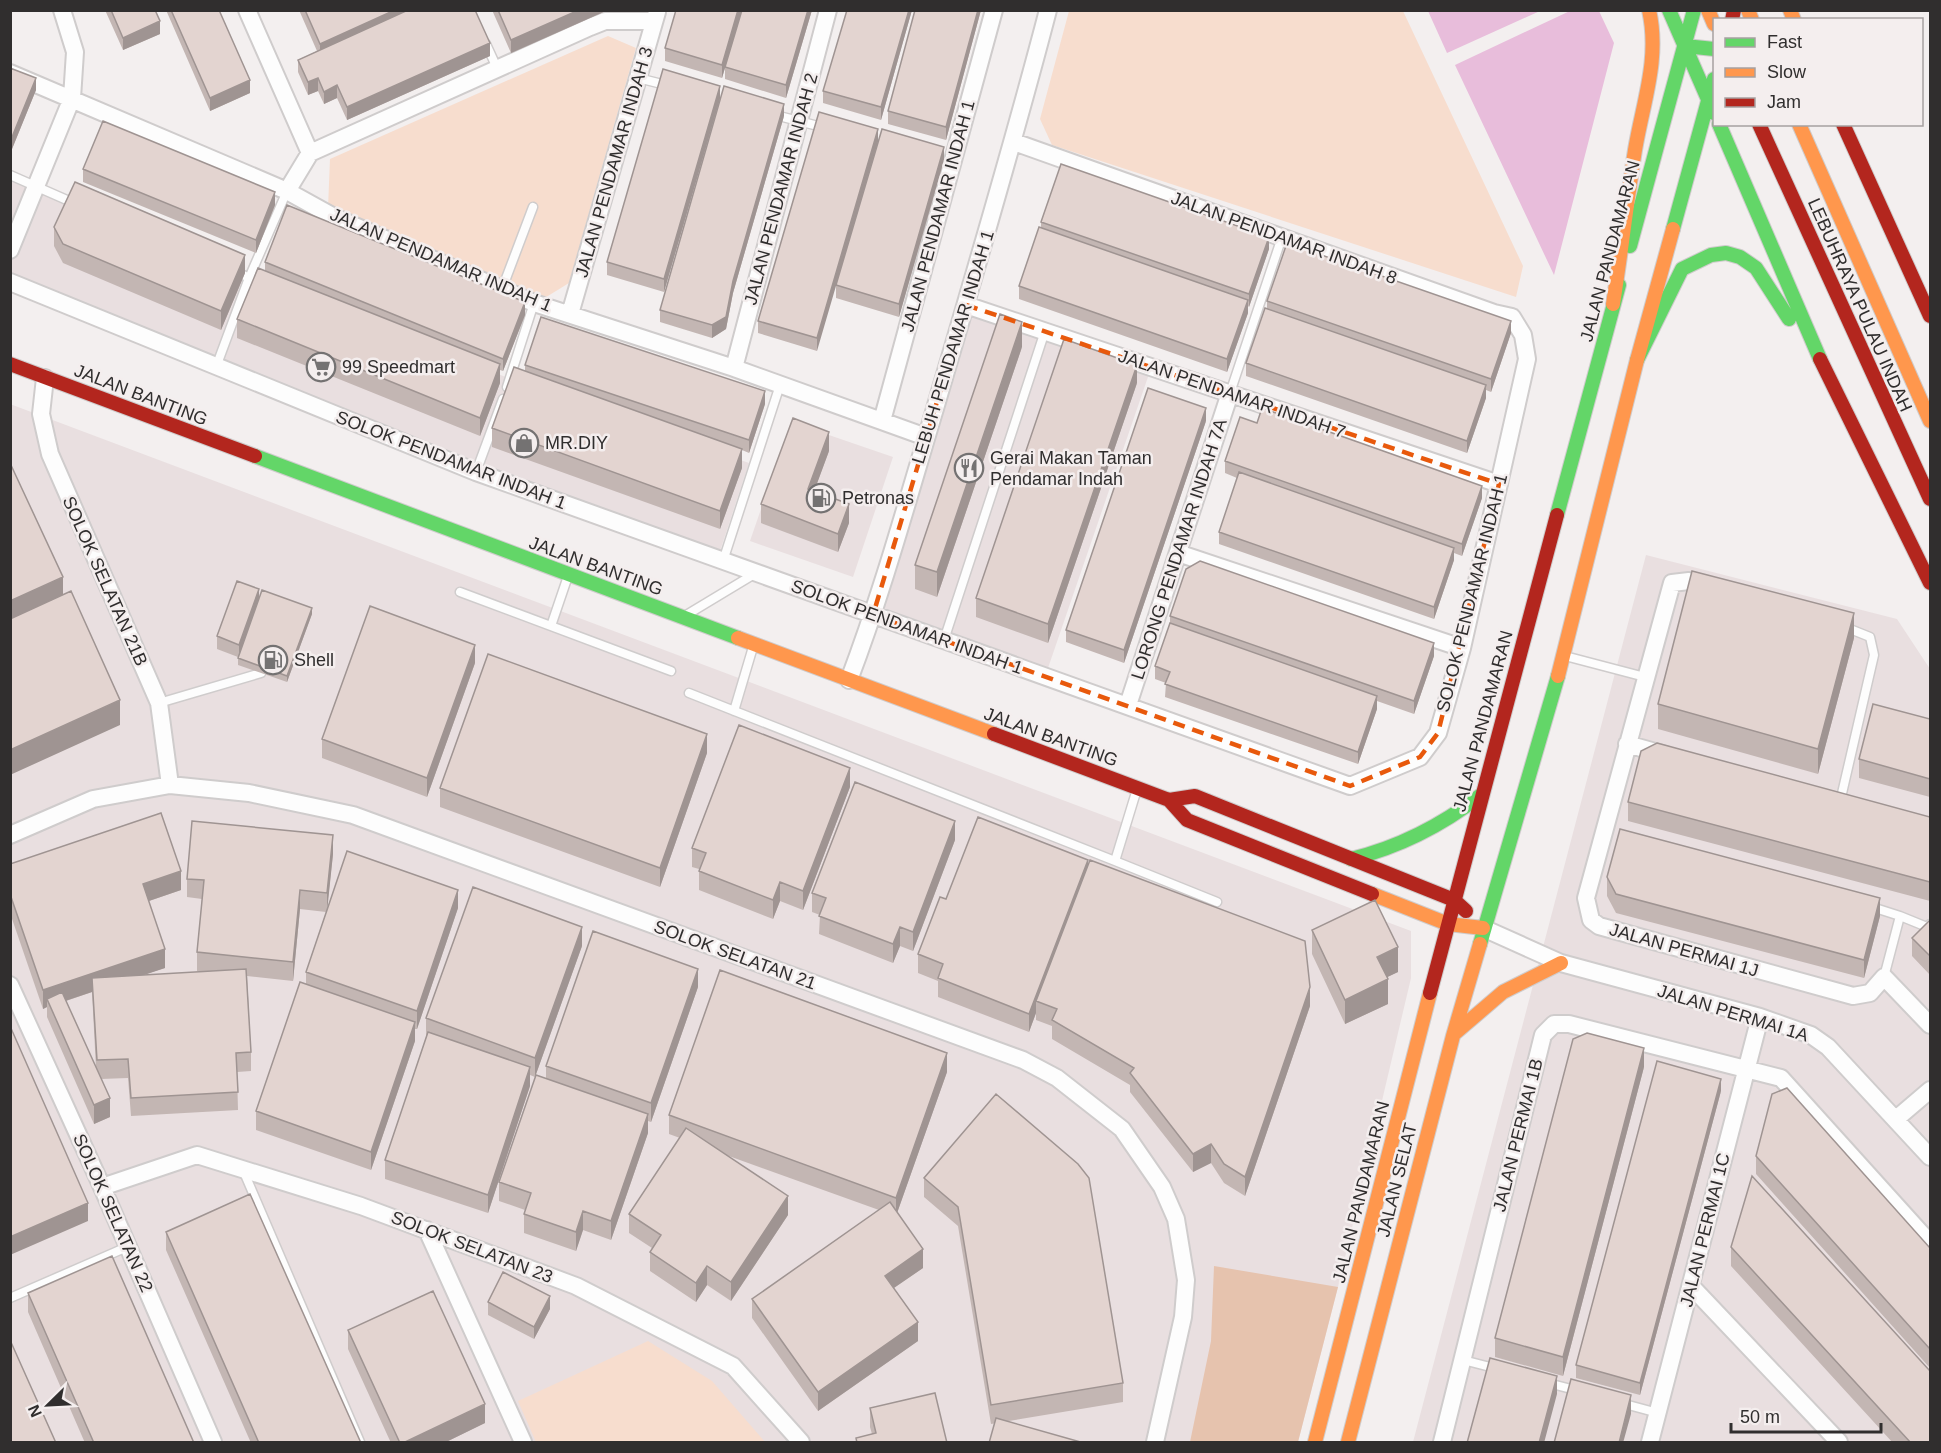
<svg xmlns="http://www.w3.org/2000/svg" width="1941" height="1453" font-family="Helvetica,sans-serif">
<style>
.built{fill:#e9dfe0}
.green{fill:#f7ddce}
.forest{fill:#e6c3ae}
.water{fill:#e8bddb}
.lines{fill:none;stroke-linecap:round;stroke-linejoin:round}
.lane-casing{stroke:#cfcccc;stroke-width:11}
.street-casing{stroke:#cfcccc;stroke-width:20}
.fast-casing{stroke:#cfcccc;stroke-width:16}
.slow-casing{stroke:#cfcccc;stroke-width:16}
.jam-casing{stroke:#cfcccc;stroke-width:16}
.lane{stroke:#fdfdfd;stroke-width:8}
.street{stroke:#fdfdfd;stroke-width:16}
.fast{stroke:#63d668;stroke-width:14}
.slow{stroke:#ff974d;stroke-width:14}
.jam{stroke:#b3261e;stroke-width:14}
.wall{fill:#c3b6b3;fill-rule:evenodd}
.shaded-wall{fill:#9f9492}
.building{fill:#e3d4d0;stroke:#9f9492;stroke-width:1.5}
.marked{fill:none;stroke:#e8590c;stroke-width:4.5;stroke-dasharray:12 8;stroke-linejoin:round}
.labels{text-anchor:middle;stroke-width:5;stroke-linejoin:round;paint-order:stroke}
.street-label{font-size:18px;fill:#302e2e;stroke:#f4eeee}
.poi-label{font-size:18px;fill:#302e2e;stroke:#f4eeee;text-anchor:start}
</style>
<rect width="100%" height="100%" fill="#f3efef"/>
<path class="built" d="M11 179 518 382 749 463 720 551 472 462 11 274Z
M970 315 1149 374 1048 668 883 610Z
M10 404 1411 931V978L1338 1287 1298 1442H11Z
M791 422 893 457 853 577 750 541Z
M1646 555 1897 619 1930 669V1442H1413Z"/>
<path class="green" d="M1069 11H1403L1523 266 1516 297 1052 145 1040 119Z
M608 36 636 48 569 283 543 299 328 208 330 159Z
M648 1341 712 1381 765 1442H536L518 1401Z"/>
<path class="forest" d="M1214 1266 1338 1287 1298 1442H1190L1211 1341Z"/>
<path class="water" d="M1572 10 1599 11 1614 43 1554 275 1455 65Z
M1428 11H1540L1447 53Z"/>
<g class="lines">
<g class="lane-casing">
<path id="lane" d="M486 44 497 68
M638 78 670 86
M775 115 826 128
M10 175 76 204
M234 271 263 284
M502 289 533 207
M216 367 249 278 287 191
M507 387 534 303
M1230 393 1282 237
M476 472 503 399
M723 561 780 385
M460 592 671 671
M688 614 756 573
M551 626 568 576
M944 640 1045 331
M1565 656 1645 677
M689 693 1115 861
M159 703 261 673
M734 711 753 647
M1137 789 1115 861 1217 902
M1840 802 1874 655 1870 637 1845 627
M1872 907 1900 916
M1884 977 1900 916 1927 927 1930 924
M243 1170 360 1442
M10 1298 127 1247
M1463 1360 1498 1369
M1548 1383 1579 1391
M1621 1403 1658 1413"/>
</g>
<g class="street-casing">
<path id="street" d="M247 10 310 153 287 191
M10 73 287 191 334 217 534 303 734 368 926 437
M310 153 590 27 605 21H654
M10 250 72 98 75 52 62 10
M10 282 476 472 1350 786 1420 757 1438 733 1462 648 1527 359 1523 335 1512 317 1494 313 1014 142
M966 305 1499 484
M570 314 657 12
M734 368 828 10
M45 378 41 414 50 454 159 703 170 785
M882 421 994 10
M1178 553 1462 648
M1689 581 1672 583 1586 898 1591 920 1599 926 1853 996 1870 993 1884 977 1930 1025
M849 680C882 593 907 502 934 412 973 279 1013 145 1048 10
M1128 705 1230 393
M1627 744 1666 755
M10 835 93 799 170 785 249 793 353 815 1023 1060 1057 1078 1122 1129 1162 1187 1176 1219 1186 1280 1183 1317 1155 1442
M1483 928 1561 963 1760 1017 1811 1035 1828 1047 1930 1157
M10 985 102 1187 213 1442
M1896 1119 1930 1090
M102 1187 197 1155 361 1206 576 1286 733 1366 801 1442
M427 1230 523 1442
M1691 1286 1839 1442
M1442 1442 1543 1035 1554 1024H1569L1781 1078 1930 1243
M1650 1442 1760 1017"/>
</g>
<g class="fast-casing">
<path id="fast" d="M1669 10 1714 113
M1685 46 1714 49
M1719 124 1820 359
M1673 229 1714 79
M1630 246 1694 10
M1637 360 1682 269 1711 255 1726 253 1740 257 1756 268 1789 319
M255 456 738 638
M1557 515 1619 285
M1351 859C1400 847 1441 826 1481 795
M1480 944 1558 676"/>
</g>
<g class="slow-casing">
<path id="slow" d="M1708 10 1714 24
M1748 10 1752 20
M1790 10 1794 20
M1799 124 1930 421
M1613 304C1621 253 1627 201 1635 150 1643 102 1660 59 1649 10
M738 638 994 734
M1558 676 1637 360 1673 229
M1372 894 1448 924 1483 928
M1454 1034 1503 992 1561 963
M1315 1442 1430 993
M1348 1442 1453 1036 1480 944"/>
</g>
<g class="jam-casing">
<path id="jam" d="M1732 20 1734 10
M1759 124 1930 499
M1843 124 1930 316
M1820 359 1930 583
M10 364 255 456
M994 734 1169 800 1187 820 1372 894
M1169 800 1195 796 1454 900 1466 911
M1430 993 1557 515"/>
</g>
<use href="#lane" class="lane"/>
<use href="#street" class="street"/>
<use href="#fast" class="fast"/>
<use href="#slow" class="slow"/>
<use href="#jam" class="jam"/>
</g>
<path class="wall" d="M105 10H155L160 34 123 50Z
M166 10H219L250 93 210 111Z
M299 10H475L490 56 347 120 337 98 324 104 318 91 308 95 298 72V60L317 51Z
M492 10H608L511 53Z
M676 10H812L786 98 725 79V68L722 78 665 61V48Z
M912 10 881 120 823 103V91Z
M981 10 946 140 888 124V111Z
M10 68 36 90 12 149 10 148Z
M720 99 664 292 607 275V262Z
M819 112 817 351 758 333V321Z
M784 116 733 293 726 329 712 338 660 322V310Z
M944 160 899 317 836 298V285Z
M83 169 275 205 256 253 83 182Z
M1041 222 1269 249 1249 307 1248 306V313L1227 372 1019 299V286L1041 228Z
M54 227 245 273 221 330 63 263 54 246Z
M265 262 525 315 503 371 500 370V383L480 436 237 338V319L265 270Z
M1267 301 1511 333 1491 392 1486 390V398L1467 453 1246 376V363L1267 309Z
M1022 347 937 597 915 589V565Z
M525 365 765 404 749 453 742 450V468L720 529 492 447V428L525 371Z
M1137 383 1048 643 976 617V598Z
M1206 421 1124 663 1066 642V630Z
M829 451 814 491 849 523 838 552 761 523V504Z
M1225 461 1482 498 1462 556 1454 553V560L1434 619 1219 544V532L1237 478 1225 473Z
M259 599 312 614 287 682 238 665V657L217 649V636Z
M1170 616 1434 656 1414 714 1377 701V709L1358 764 1165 697 1166 683 1155 679V666L1170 623Z
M1854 638 1818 774 1658 729V704Z
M475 663 427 797 322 758V739Z
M1930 719V797L1859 778V759Z
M707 753 660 887 440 807V788Z
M850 787 803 910 780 901 773 919 699 890V869L692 867V848Z
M1628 802 1930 817V901L1628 821Z
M955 840 913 951 900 946 893 963 819 934 820 915 812 912V893Z
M333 854 327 907 458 908 417 1029H415V1041L371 1170 256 1130V1111L306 984V972L326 912 300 909 293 981 247 976 251 1052V1071L237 1072 238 1110 131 1116 128 1078 101 1079 110 1117 94 1124 47 1017V1007L43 1009 10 913V864L181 890 149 901 165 968 143 975 205 972 197 971V952L202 899 187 897V879ZM92 992 96 1068 66 1001Z
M1088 866 1310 1006 1245 1196 1224 1183 1211 1163 1193 1172 1130 1092V1085L1052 1039V1026L1036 1020V1013L1029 1032 938 997V981L918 973V954L946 899Z
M1607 877 1880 916 1864 978 1616 913 1607 896Z
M1930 920V975L1912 956V938Z
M1312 930 1398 972 1387 977 1388 1004 1345 1024 1312 954Z
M582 946 535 1077 530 1075V1086L488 1213 385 1179V1160L426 1037V1018Z
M698 987 651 1122 648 1121V1133L611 1240 583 1230 576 1251 524 1233V1214L525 1210 499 1201V1182L546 1078V1066Z
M1644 1067 1563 1376 1495 1357V1338Z
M947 1072 897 1213 923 1268 894 1288 918 1341 818 1411 752 1318V1299L879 1210 726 1155 788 1215 731 1301 707 1285 696 1302 650 1271V1252L652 1248 629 1233V1214L680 1138 669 1134V1115Z
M1721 1091 1640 1395 1576 1378V1365Z
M996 1094 1123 1383V1402L991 1424 958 1226 924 1197V1178Z
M1756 1156 1930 1248V1368L1756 1174Z
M166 1232 361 1443H251L166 1250Z
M1731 1247 1930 1443H1893L1731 1266Z
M28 1293 194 1443H85L28 1312Z
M488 1302 550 1309 534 1339 488 1315Z
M348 1330 485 1423 444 1443H391L348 1349Z
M870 1408 947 1443H856V1438L872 1434 870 1427Z"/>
<path class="shaded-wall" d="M395 10H423L320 56V44Z
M579 10H608L511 53V40Z
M738 10H742L722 78V65Z
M808 10H812L786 98V85Z
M909 10H912L881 120V107Z
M978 10H981L946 140V127Z
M160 21V34L123 50V38Z
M490 43V56L347 120V107Z
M36 78V90L12 149V137Z
M318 78V91L308 95V82Z
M250 80V93L210 111V98Z
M337 85V98L324 104V92Z
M720 86V99L664 292V279Z
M784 104V116L733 293 726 329 712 338V325L733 281Z
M878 129V142L817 351V338Z
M944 147V160L899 317V304Z
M275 192V205L256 253V240Z
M1269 237V249L1249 307V294Z
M245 255V273L221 330V311Z
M1248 300V313L1227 372V359Z
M525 302V315L503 371V359Z
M1511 321V333L1491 392V379Z
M1022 322V347L937 597V572Z
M500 364V383L480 436V418Z
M1137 365V383L1048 643V624Z
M1486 385V398L1467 453V441Z
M765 391V404L749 453V440Z
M1206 408V421L1124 663V650Z
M829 432V451L808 508V489Z
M742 449V468L720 529V511Z
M1482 486V498L1462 556V544Z
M849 504V523L838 552V534Z
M1454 548V560L1434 619V607Z
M63 577V602L10 626V601Z
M259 589V602L239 657V645Z
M312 608V614L287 682V676Z
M1854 613V638L1818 774V749Z
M1434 643V656L1414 714V701Z
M475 645V663L427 797V778Z
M1377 696V709L1358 764V752Z
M120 700V725L10 775V750Z
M707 734V753L660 887V868Z
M850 768V787L803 910V891Z
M955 821V840L913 951V932Z
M333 835V854L327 912V893Z
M1088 860V879L1036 1001V1013L1029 1032V1014Z
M181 871V890L143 903V884Z
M780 882V901L773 919V900Z
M300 890V909L293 981V962Z
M458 890V908L417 1029V1011Z
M1880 898V916L1864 978V960Z
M582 927V946L535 1077V1058Z
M900 927V946L893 963V944Z
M1398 947V972L1377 982V957Z
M165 949V968L93 992 92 978V992L50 1006 47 999V1007L43 1009V990Z
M698 969V987L651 1122V1103Z
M1388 979V1004L1345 1024V1000Z
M1310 987V1006L1245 1196V1177Z
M415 1022V1041L371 1170V1152Z
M1644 1048V1067L1563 1376V1357Z
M947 1053V1072L896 1216V1198Z
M530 1067V1086L488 1213V1195Z
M1721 1079V1091L1640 1395V1383Z
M110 1098V1117L94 1124V1105Z
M648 1114V1133L611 1240V1221Z
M1211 1144V1163L1193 1172V1154Z
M788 1196V1215L731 1301V1282Z
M88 1203V1221L10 1255V1237Z
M583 1211V1230L576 1251V1232Z
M923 1249V1268L885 1294V1276Z
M707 1266V1285L696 1302V1283Z
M550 1296V1309L534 1339V1327Z
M918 1322V1341L818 1411V1392Z
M1557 1376V1394L1544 1443H1539Z
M1631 1395V1414L1623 1443H1619Z
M485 1404V1423L444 1443H403Z"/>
<path class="building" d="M111 10H155L160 21 123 38Z
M171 10H219L250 80 210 98Z
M305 10H395L320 44Z
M408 10H475L490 43 347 107 337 85 324 92 318 78 308 82 298 60Z
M498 10H579L511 40Z
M676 10H738L722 65 665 48Z
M742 10H808L786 85 725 67Z
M847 10H909L881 107 823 91Z
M915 10H978L946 127 888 111Z
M10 68 36 78 12 137 10 136Z
M663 69 720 86 664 279 607 262Z
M724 86 784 104 733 281 726 317 712 325 660 310Z
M819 112 878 129 817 338 758 321Z
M103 121 275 192 256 240 83 169Z
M882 129 944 147 899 304 836 285Z
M1061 164 1269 237 1249 294 1041 222Z
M75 182 245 255 221 311 63 244 54 227Z
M287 205 525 302 503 359 265 262Z
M1039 227 1248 300 1227 359 1019 286Z
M1287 243 1511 321 1491 379 1267 301Z
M258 268 500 364 480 418 237 319Z
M1265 308 1486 385 1467 441 1246 363Z
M1000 314 1022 322 937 572 915 565Z
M541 317 765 391 749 440 525 365Z
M1064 339 1137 365 1048 624 976 598Z
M514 367 742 449 720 511 492 428Z
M1148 388 1206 408 1124 650 1066 630Z
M1262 408 1482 486 1462 544 1225 461 1240 417 1257 423Z
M793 418 829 432 808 489 849 504 838 534 761 504Z
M10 463 63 577 10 601Z
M1239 472 1454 548 1434 607 1219 532Z
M1200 561 1434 643 1414 701 1170 616 1186 569Z
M1692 571 1854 613 1818 749 1658 704Z
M237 581 259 589 239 645 217 636Z
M262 590 312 608 287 676 238 658Z
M71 591 120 700 10 750V619Z
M370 606 475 645 427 778 322 739Z
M1170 623 1377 696 1358 752 1165 684 1170 672 1155 666Z
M488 654 707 734 660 868 440 788Z
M1873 704 1930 719V779L1859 759Z
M739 725 850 768 803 891 780 882 773 900 699 871 706 853 692 848Z
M1657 743 1930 817V882L1628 802 1641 751Z
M855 782 955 821 913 932 900 927 893 944 819 916 826 898 812 893Z
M161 813 181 871 143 884 165 949 43 990 10 894V864Z
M978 817 1088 860 1029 1014 938 978 943 964 918 954 940 897 946 899Z
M192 821 333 835 327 893 300 890 293 962 197 952 204 880 187 879Z
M1620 829 1880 898 1864 960 1616 894 1607 877Z
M347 851 458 890 417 1011 306 972Z
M1090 860 1305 941 1310 987 1245 1177 1224 1164 1211 1144 1193 1154 1130 1073 1134 1068 1052 1020 1057 1009 1036 1001Z
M473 887 582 927 535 1058 426 1018Z
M1375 900 1398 947 1377 957 1388 979 1345 1000 1312 930Z
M1930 920V956L1912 938Z
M593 931 698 969 651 1103 546 1066Z
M246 969 251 1052 236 1053 238 1092 131 1098 128 1059 97 1060 92 978Z
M720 970 947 1053 896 1198 669 1115Z
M300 982 415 1022 371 1152 256 1111Z
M62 992 110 1098 94 1105 47 999Z
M10 1026 88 1203 10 1237Z
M428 1032 530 1067 488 1195 385 1160Z
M1587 1033 1644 1048 1563 1357 1495 1338 1573 1039Z
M1657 1061 1721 1079 1640 1383 1576 1365Z
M536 1075 648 1114 611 1221 583 1211 576 1232 524 1214 531 1193 499 1182Z
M1787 1088 1930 1248V1349L1756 1156 1772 1094Z
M996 1094 1078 1164 1089 1178 1123 1383 991 1405 958 1207 924 1178Z
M686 1128 788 1196 731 1282 707 1266 696 1283 650 1252 661 1235 629 1214Z
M1752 1176 1930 1371V1443H1911L1731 1247Z
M250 1194 361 1443H259L166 1232Z
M890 1202 923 1249 885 1276 918 1322 818 1392 752 1299Z
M112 1256 194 1443H94L28 1293Z
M503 1272 550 1296 534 1327 488 1302Z
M433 1291 485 1404 403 1443H400L348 1330Z
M10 1340 56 1443H10Z
M1490 1358 1557 1376 1539 1443H1467Z
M1571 1379 1631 1395 1619 1443H1554Z
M935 1393 947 1443H857L856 1438 876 1433 870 1408Z
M996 1418 1084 1443H989Z"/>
<path class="marked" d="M966 305 1499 484 1438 733 1420 757 1350 786 873 615Z"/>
<defs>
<g id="supermarket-ring" transform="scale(1.5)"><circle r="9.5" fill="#f4eeee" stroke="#747272" stroke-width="1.5"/><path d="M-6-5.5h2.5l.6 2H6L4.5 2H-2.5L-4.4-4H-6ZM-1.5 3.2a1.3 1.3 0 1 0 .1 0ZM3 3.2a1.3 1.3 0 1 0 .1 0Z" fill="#747272"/></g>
<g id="shop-ring" transform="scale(1.5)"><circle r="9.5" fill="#f4eeee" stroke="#747272" stroke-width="1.5"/><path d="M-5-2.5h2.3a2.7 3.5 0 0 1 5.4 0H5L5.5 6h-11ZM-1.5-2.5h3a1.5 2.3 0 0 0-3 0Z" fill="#747272"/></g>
<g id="restaurant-ring" transform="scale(1.5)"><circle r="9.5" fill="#f4eeee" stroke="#747272" stroke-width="1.5"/><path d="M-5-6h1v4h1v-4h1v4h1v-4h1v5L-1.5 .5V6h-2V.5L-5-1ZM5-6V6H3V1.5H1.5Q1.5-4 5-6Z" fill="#747272"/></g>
<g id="fuel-ring" transform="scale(1.5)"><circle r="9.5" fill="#f4eeee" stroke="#747272" stroke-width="1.5"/><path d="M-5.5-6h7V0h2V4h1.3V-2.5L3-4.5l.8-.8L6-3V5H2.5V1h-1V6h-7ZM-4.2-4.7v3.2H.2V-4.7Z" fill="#747272"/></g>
</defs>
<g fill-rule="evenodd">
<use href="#supermarket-ring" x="321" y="367"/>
<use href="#shop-ring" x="524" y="443"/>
<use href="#restaurant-ring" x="969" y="468"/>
<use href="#fuel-ring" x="821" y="498"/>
<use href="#fuel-ring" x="273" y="660"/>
</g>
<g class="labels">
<g class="street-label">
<text transform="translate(614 162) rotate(-74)" y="6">JALAN PENDAMAR INDAH 3</text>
<text transform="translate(781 189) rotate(-75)" y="6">JALAN PENDAMAR INDAH 2</text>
<text transform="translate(938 216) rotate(-75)" y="6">JALAN PENDAMAR INDAH 1</text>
<text transform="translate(1284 238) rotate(20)" y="6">JALAN PENDAMAR INDAH 8</text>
<text transform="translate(1610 251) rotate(-75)" y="6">JALAN PANDAMARAN</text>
<text transform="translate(441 260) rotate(23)" y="6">JALAN PENDAMAR INDAH 1</text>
<text transform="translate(1860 305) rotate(66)" y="6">LEBUHRAYA PULAU INDAH</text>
<text transform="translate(953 347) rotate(-73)" y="6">LEBUH PENDAMAR INDAH 1</text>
<text transform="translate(1232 394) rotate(19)" y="6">JALAN PENDAMAR INDAH 7</text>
<text transform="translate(141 395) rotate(21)" y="6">JALAN BANTING</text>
<text transform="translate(451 460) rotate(21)" y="6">SOLOK PENDAMAR INDAH 1</text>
<text transform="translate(1179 549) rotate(-72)" y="6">LORONG PENDAMAR INDAH 7A</text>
<text transform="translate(596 566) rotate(20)" y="6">JALAN BANTING</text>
<text transform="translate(105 581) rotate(66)" y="6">SOLOK SELATAN 21B</text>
<text transform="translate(1472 593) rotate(-76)" y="6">SOLOK PENDAMAR INDAH 1</text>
<text transform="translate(907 627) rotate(20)" y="6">SOLOK PENDAMAR INDAH 1</text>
<text transform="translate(1483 721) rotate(-75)" y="6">JALAN PANDAMARAN</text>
<text transform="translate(1051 737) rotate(20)" y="6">JALAN BANTING</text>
<text transform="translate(1684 950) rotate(16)" y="6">JALAN PERMAI 1J</text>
<text transform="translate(735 955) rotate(20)" y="6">SOLOK SELATAN 21</text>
<text transform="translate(1733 1013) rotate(17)" y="6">JALAN PERMAI 1A</text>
<text transform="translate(1518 1135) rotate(-76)" y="6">JALAN PERMAI 1B</text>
<text transform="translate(1397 1180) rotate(-76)" y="6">JALAN SELAT</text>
<text transform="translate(1361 1192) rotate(-76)" y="6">JALAN PANDAMARAN</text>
<text transform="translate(113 1213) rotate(66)" y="6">SOLOK SELATAN 22</text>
<text transform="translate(1705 1230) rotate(-76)" y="6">JALAN PERMAI 1C</text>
<text transform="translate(472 1247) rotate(21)" y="6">SOLOK SELATAN 23</text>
</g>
<g class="poi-label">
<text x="342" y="373">99 Speedmart</text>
<text x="545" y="449">MR.DIY</text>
<text x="990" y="464">Gerai Makan Taman<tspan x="990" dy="21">Pendamar Indah</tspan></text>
<text x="842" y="504">Petronas</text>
<text x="294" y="666">Shell</text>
</g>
</g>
<rect width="1941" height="1453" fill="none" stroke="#302e2e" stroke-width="24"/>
<rect x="1713" y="18" width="210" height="108" fill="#f4eeee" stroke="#a6a1a1" stroke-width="1.5"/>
<rect x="1725" y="38" width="30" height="9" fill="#63d668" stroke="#a6a1a1" stroke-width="1.5"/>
<text x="1767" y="48" font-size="18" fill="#302e2e">Fast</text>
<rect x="1725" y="68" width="30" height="9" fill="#ff974d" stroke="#a6a1a1" stroke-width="1.5"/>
<text x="1767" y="78" font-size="18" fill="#302e2e">Slow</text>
<rect x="1725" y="98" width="30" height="9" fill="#b3261e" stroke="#a6a1a1" stroke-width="1.5"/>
<text x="1767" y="108" font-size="18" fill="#302e2e">Jam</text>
<g transform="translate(48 1405) rotate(246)" stroke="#f4eeee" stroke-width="4.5" paint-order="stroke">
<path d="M0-4.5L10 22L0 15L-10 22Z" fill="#302e2e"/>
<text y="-9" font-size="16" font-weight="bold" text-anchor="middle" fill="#302e2e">N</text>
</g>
<path d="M1731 1423v9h150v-9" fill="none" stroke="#302e2e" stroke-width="3"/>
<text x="1740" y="1423" font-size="18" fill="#302e2e" stroke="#f4eeee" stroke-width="4.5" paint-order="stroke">50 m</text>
</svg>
